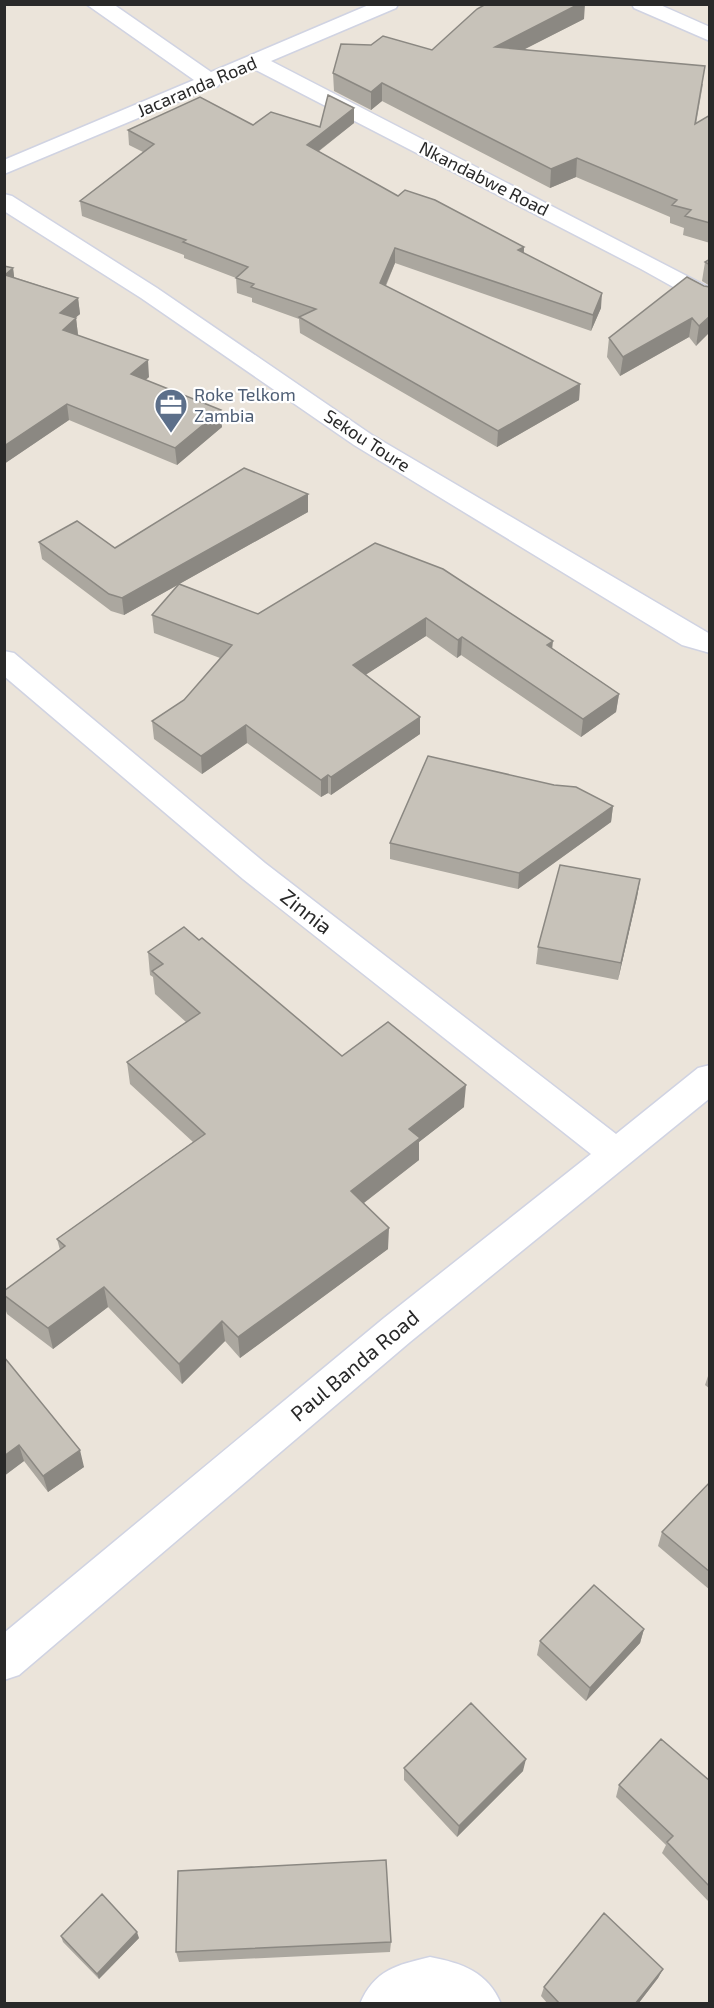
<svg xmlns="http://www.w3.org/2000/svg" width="714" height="2008" font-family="'Exo 2',sans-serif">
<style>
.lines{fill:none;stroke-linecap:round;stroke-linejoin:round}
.street-casing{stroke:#d0d3e2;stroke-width:3}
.street{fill:#fff;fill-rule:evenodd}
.wall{fill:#aba79f}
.shaded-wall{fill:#8b8882}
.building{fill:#c7c2b9;stroke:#8b8882;stroke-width:1.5}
.labels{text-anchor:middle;stroke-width:4.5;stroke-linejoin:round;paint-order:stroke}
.far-street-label{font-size:18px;fill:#292929;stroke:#fff}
.far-service-label{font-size:18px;fill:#4e5e75;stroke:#fff;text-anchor:start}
.street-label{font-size:21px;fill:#292929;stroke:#fff}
</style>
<rect width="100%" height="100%" fill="#ebe4da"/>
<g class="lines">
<g class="street-casing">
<path id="street" d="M86 4H113L211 72 371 4H398L396 8 271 61 710 288V305L702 303 641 269 254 69 220 83 218 86 210 88 4 174V160L194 80Z
M632 4H658L710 27V41L634 8Z
M4 194 12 196 157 288 372 435 710 634V653L682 645 354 445 141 298 4 211Z
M4 651 14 653 265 863 616 1134 698 1068 710 1065V1098L410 1342 19 1675 4 1680V1633L384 1318 591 1154 243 879 4 676Z
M430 1957C462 1963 488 1972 501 2004H360C374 1970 397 1965 430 1957Z"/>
</g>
<use href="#street" class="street"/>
</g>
<path class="wall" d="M584 19 524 49 703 84 696 124 710 115V243L683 235 684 228 670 223V217L576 177 550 188 382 101 371 110 334 91 333 73 432 50Z
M354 108V123L318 152 398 196 524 247V253L601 308 591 331 395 263 386 286 580 384 579 400 497 447 300 333 299 319 252 302V298L237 293 236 278 184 258V255L82 216 80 201 143 152 129 145 128 130 253 125 320 127Z
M710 259V286L702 281 705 262Z
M13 268 14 277 78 298 80 314 75 318H76L78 335 149 377 145 380 222 427 177 465 69 420 4 464Z
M704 286 710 287 696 346 689 337 620 376 607 357 609 338Z
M308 494V512L124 615 111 611 42 559 39 542 115 548Z
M375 543 552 648 619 694 616 712 581 737 461 655 457 658 426 636 366 674 420 734 331 795 328 793 321 797 247 743 202 774 154 739 152 721 184 700 220 658 154 633 152 615 258 614Z
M613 806 611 822 518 889 390 859V843Z
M640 879 637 897 618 980 536 964 538 947Z
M148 952 342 1056 464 1107 419 1142V1160L364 1203 388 1249 240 1358 225 1341 182 1384 108 1307 53 1349 7 1314 4 1305V1291L60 1250 57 1239 193 1142 130 1084 127 1062 186 1022 155 994 153 977 150 975Z
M4 1357 84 1467 48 1492 24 1461 4 1476Z
M710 1370V1389L705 1385Z
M710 1482V1590L658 1546 662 1532Z
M644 1629 640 1643 586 1701 537 1655 540 1641Z
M404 1768 523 1771 457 1837 404 1780Z
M710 1781V1903L662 1853 666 1845 616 1797 619 1785Z
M61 1936 139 1938 99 1979 63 1942Z
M391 1942 390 1952 179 1962 176 1952Z
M663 1969 658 1978 638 2004H548L541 1996 544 1987Z"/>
<path class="shaded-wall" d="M579 4H585L584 19 494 65 495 47Z
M382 83V101L371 110V92Z
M354 108V123L307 160V145Z
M577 158 576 177 550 188 551 169Z
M524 247 523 262 518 250Z
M395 248V263L380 298V283Z
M13 268 15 284 5 275Z
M602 293 601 308 591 331 593 315Z
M78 298 80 314 62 329 60 313Z
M710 316V332L696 346 699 326Z
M76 318 78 335 65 346 63 330Z
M692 318 689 337 620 376 623 357Z
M148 360 149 377 133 391 131 374Z
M580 384 579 400 497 447 498 431Z
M67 404 69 420 4 464V446Z
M221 410 222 427 177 465 175 448Z
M308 494V512L124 615 122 598Z
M426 618V636L353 683V665Z
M462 637 461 655 457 658 458 640Z
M553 641 551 659 547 645Z
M619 694 616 712 581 737 583 719Z
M420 717V734L331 795V777Z
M246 725 247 743 202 774 201 756Z
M328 775V793L321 797V780Z
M613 806 611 822 518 889 519 873Z
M640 879 637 897 618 980 621 963Z
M466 1085 464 1107 419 1142V1160L352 1212 351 1191 409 1129Z
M389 1228 388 1249 240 1358 238 1337Z
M104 1287 108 1307 53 1349 48 1328Z
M222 1321 225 1341 182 1384 179 1364Z
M19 1445 24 1461 4 1476V1456Z
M80 1450 84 1467 48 1492 43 1476Z
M644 1629 640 1643 586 1701 590 1688Z
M526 1759 523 1771 457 1837 459 1826Z
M137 1932 139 1938 99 1979 97 1974Z
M663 1969 658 1978 638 2004H635Z"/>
<path class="building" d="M486 4H579L495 47 705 66 695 124 710 115V223L685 216 691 210 672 205 677 200 577 158 551 169 382 83 371 92 333 73 341 44 371 45 383 36 432 50 477 9Z
M328 95 354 108 307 145 398 196 405 190 435 200 524 247 518 250 602 293 593 315 395 248 380 283 580 384 498 431 299 317 316 309 251 287 254 284 236 278 248 267 183 242 186 240 80 201 154 144 128 130 200 97 253 125 271 112 320 127Z
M710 259V265L705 262Z
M4 266 13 268 5 275 78 298 60 313 76 318 63 330 148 360 131 374 221 410 175 448 67 404 4 446Z
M687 277 704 286 710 287V316L699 326 692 318 623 357 609 338Z
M244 468 308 494 122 598 109 594 39 542 77 521 115 548Z
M375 543 443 569 553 641 547 645 619 694 583 719 462 637 458 640 426 618 353 665 420 717 331 777 328 775 321 780 246 725 201 756 152 721 184 700 232 645 152 615 179 584 258 614Z
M428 756 554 785 576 787 613 806 519 873 390 843Z
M560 865 640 879 621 963 538 947Z
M184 927 199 940 202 938 342 1056 388 1022 466 1085 409 1129 420 1138 351 1191 389 1228 238 1337 222 1321 179 1364 104 1287 48 1328 4 1295V1291L65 1246 57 1239 205 1134 127 1062 200 1013 152 971 163 964 148 952Z
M4 1357 80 1450 43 1476 19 1445 4 1456Z
M710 1482V1572L662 1532Z
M594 1585 644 1629 590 1688 540 1641Z
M471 1703 526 1759 459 1826 404 1768Z
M661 1739 710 1781V1887L667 1842 673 1836 619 1785Z
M386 1860 391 1942 176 1952 178 1871Z
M102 1894 137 1932 97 1974 61 1936Z
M604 1913 663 1969 635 2004H560L544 1987Z"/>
<defs>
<g id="office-pin" transform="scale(1.725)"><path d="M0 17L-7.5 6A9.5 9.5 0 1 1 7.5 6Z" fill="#5c6f8a" stroke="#fff"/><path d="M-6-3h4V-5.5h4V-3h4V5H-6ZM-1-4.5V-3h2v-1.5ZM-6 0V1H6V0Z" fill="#fff"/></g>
</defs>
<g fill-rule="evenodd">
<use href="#office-pin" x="171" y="405"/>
</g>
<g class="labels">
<g class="far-street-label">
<text transform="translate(197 87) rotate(-23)" y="6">Jacaranda Road</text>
<text transform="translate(484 179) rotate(27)" y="6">Nkandabwe Road</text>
<text transform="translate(367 441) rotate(33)" y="6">Sekou Toure</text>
</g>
<g class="far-service-label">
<text x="194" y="401">Roke Telkom<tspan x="194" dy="21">Zambia</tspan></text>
</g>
<g class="street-label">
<text transform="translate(306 912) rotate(38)" y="7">Zinnia</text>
<text transform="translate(355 1366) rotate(-40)" y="7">Paul Banda Road</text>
</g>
</g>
<rect width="714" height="2008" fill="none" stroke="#292929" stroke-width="12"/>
</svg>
